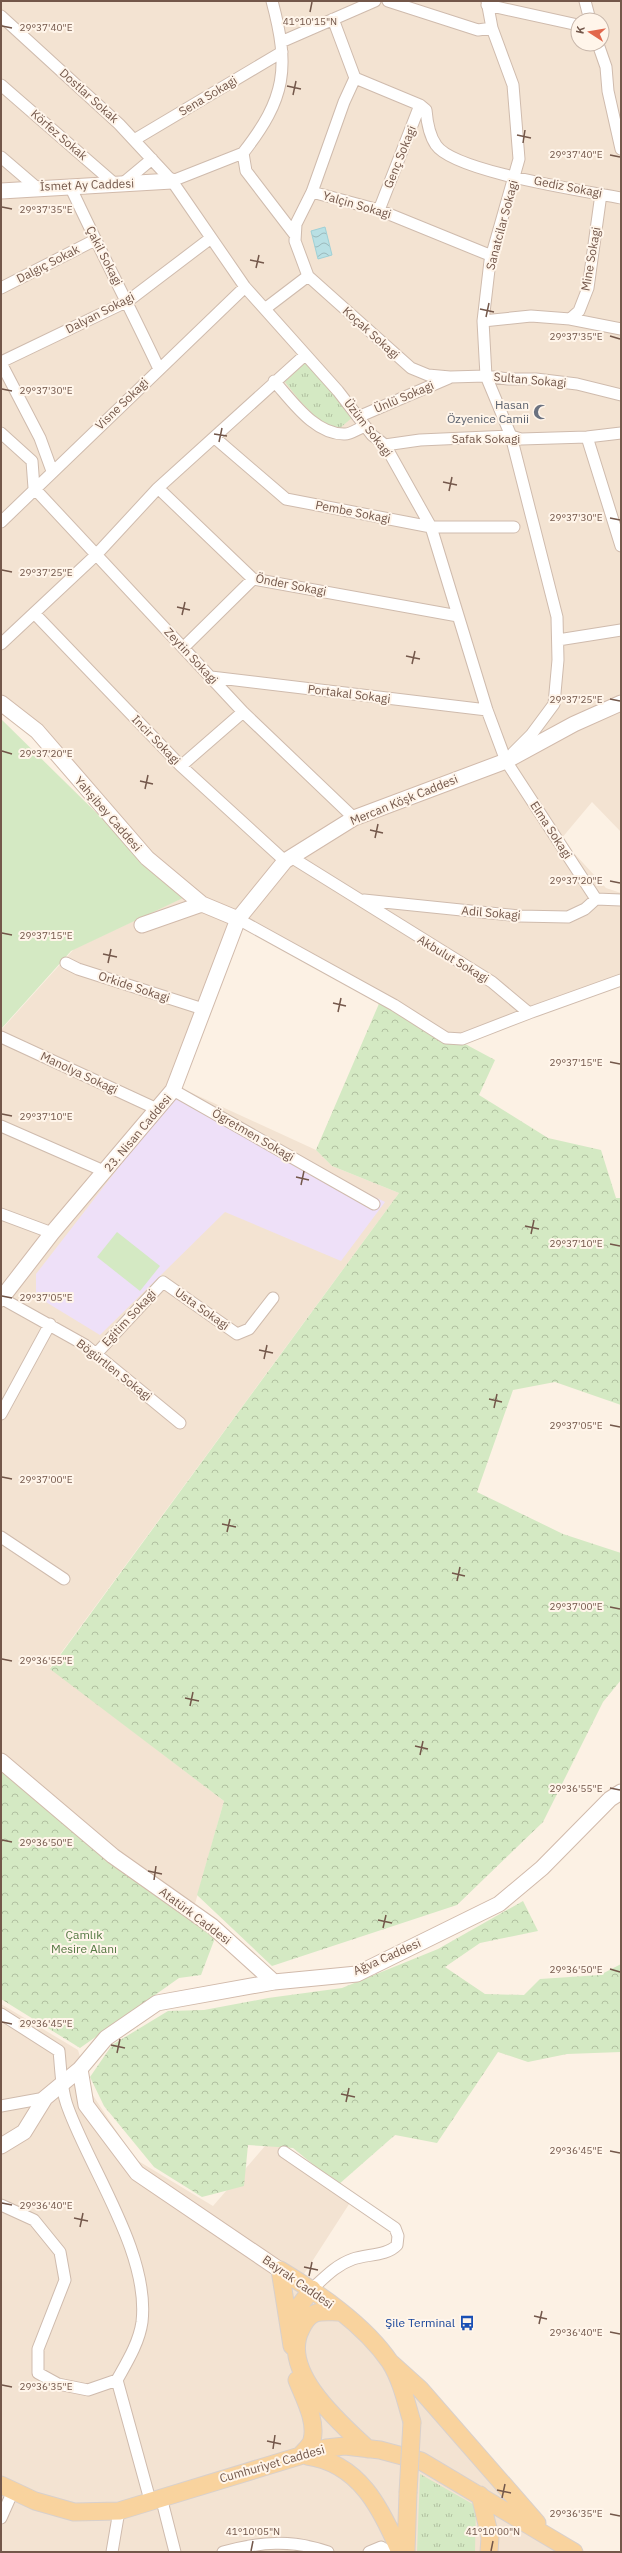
<svg xmlns="http://www.w3.org/2000/svg" width="622" height="2553" font-family="'IBM Plex Sans',sans-serif">
<style>
.residential{fill:#f3e3d2;fill-rule:evenodd}
.education{fill:#eee0f8}
.grass{fill:#d4e9c3}
.forest{fill:url(#forest-crowns)}
.park{fill:url(#park-tufts)}
.water{fill:url(#water-waves);stroke:#9fd0d6}
.lines{fill:none;stroke-linecap:round;stroke-linejoin:round}
.street-casing{stroke:#cfbbad;stroke-width:13}
.secondary-casing{stroke:#d1baab;stroke-width:17}
.primary-casing{stroke:#d8d0cc;stroke-width:19}
.street{stroke:#fff;stroke-width:11}
.secondary{stroke:#fff;stroke-width:15}
.primary{stroke:#f9d39e;stroke-width:17}
.primary-bridge-casing{stroke:#d8d0cc;stroke-width:19;stroke-linecap:butt}
.primary-bridge{stroke:#f9d39e;stroke-width:17}
.ticks{fill:none;stroke:#73574a;stroke-width:1.5}
.labels{text-anchor:middle;stroke-width:4;stroke-linejoin:round;paint-order:stroke}
.street-label{font-size:12px;fill:#73574a;stroke:#fff5ea}
.worship-label{font-size:12px;fill:#5b616d;stroke:#fff5ea;text-anchor:end}
.park-label{font-size:12px;fill:#547842;stroke:#fff5ea}
.transit-label{font-size:12px;fill:#164399;stroke:#fff5ea;text-anchor:end}
.ticks-label{font-size:10px;text-anchor:middle;fill:#73574a;stroke:#fff5ea;stroke-width:4;stroke-linejoin:round;paint-order:stroke}
</style>
<defs>
<pattern id="forest-crowns" width="20" height="18" patternUnits="userSpaceOnUse"><rect width="20" height="18" fill="#d4e9c3"/><path d="M2 6a3 3 0 1 1 6 0M12 15a3 3 0 1 1 6 0" fill="none" stroke="#b0c0a0"/></pattern>
<pattern id="park-tufts" width="24" height="20" patternUnits="userSpaceOnUse"><rect width="24" height="20" fill="#d4e9c3"/><path d="M3 7l-1-3M5 7V3M7 7l1-3M15 17l-1-3M17 17v-4M19 17l1-3" fill="none" stroke="#b0c0a0"/></pattern>
<pattern id="water-waves" width="16" height="10" patternUnits="userSpaceOnUse"><rect width="16" height="10" fill="#b9e0e4"/><path d="M0 5q4-4 8 0t8 0" fill="none" stroke="#9bb8bb"/></pattern>
</defs>
<rect width="100%" height="100%" fill="#fcf1e4"/>
<path class="residential" d="M1 1H621V832L592 802 561 839 606 888 621 893V984L459 1041 231 919 168 1082 316 1150 332 1166 399 1193 50 1668 224 1801 193 1911 115 1851 1 1755V1030L74 949 195 892 147 858 1 699ZM578 20H602V44H578Z
M1 2004 78 2050 90 2091 135 2159 213 2206 272 2138 353 2198 304 2274 345 2308 560 2552H1Z"/>
<path class="education" d="M174 1096 385 1202 341 1261 225 1212 100 1335 36 1296V1274Z"/>
<path class="grass" d="M1 719 183 898 71 951 1 1029Z
M117 1232 160 1266 140 1291 97 1257Z"/>
<path class="forest" d="M381 999 495 1060 479 1095 548 1138 601 1150 616 1198H621V1405L555 1382 513 1390 477 1492 563 1534 621 1553V1680L603 1702 543 1822 457 1905 272 1966 197 1895 224 1801 50 1669 399 1193 332 1166 316 1150Z
M1 1764 112 1857 215 1938 201 1975 179 1978 80 2048 1 1999Z
M523 1901 538 1931 480 1943 445 1967 485 1994 524 1995 540 1979 600 1975 621 1964V2052L567 2054 528 2062 498 2052 437 2143 395 2135 338 2185 293 2148 248 2145 244 2186 202 2197 154 2167 104 2106 90 2077 112 2045 168 2011 204 2010 268 1998 342 1988 438 1949Z"/>
<path class="park" d="M306 362 354 416 340 428H327L300 401 285 382Z
M420 2474 476 2506 475 2552H417Z"/>
<path class="water" d="M325 227 332 255 318 259 311 231Z"/>
<g class="lines">
<g class="street-casing">
<path id="street" d="M272 1C290 68 286 98 243 153L246 171 295 235
M388 1 478 30 492 28
M487 1 492 28 513 85 519 159 490 261 483 321 486 376 511 436 557 617 558 660 554 704 531 735 513 753
M585 1 590 20
M487 5 578 25
M1 16 119 124 172 181 245 287 338 391 372 435 385 445 431 527 487 710 506 761 596 899
M333 19 355 78 420 105 426 110C427 122 429 135 436 145 454 172 586 191 621 198
M281 42 375 1
M598 44 606 67 608 91 621 149
M355 78 344 102 312 192 296 224 295 241 308 276 411 368 428 375 450 377 486 376 508 379H536L577 384 621 395
M1 85 116 185
M134 140 282 52
M1 157 36 187
M172 181 243 153
M122 184 152 159
M70 186C98 247 130 307 159 369
M312 192 379 210 492 256
M379 210 420 105
M1 288 95 240
M266 308 308 276
M570 319 579 311 588 288 601 194
M483 321 531 316 570 319 621 329
M1 362 128 301 211 238
M1 363 40 438 52 471
M274 381C292 401 315 435 345 434 351 434 359 428 365 426
M358 417 449 378
M1 433 32 461 34 488 243 712 354 818
M587 437 621 546
M215 438 286 499 431 527H514
M385 445 420 440 511 436 521 439 587 437 621 433
M158 488 253 579 458 616
M1 522 245 287
M34 613 181 766 285 861
M558 640 621 630
M1 644 96 555 158 488 305 355
M183 648 253 579
M211 677 487 710
M181 766 243 712
M291 857 492 982 529 1013 621 980
M364 900 519 916 568 917 585 909 596 899 621 900
M238 919 394 1005 446 1038 462 1039 529 1013
M66 963 78 969 203 1009
M1 1037 157 1109
M173 1090 374 1204
M1 1126 106 1172
M1 1214 52 1233
M1 1298 85 1345 180 1423
M96 1354 163 1282 237 1334 249 1329 273 1298
M1 1414 50 1324
M1 1537 64 1579
M1 2014 59 2051C61 2070 61 2090 68 2108 91 2171 150 2254 142 2322 139 2343 127 2362 117 2380L150 2500
M1 2106 45 2098
M284 2152 395 2228 398 2236 397 2245C387 2256 367 2254 353 2259 336 2265 325 2277 312 2289
M1 2205 34 2220 60 2252 65 2280 38 2349V2373L58 2384 88 2390 117 2380
M161 2497 175 2552
M1 2518 13 2491
M112 2552 119 2511
M223 2552C260 2542 291 2539 328 2552
M369 2552 381 2547 389 2552"/>
</g>
<g class="secondary-casing">
<path id="secondary" d="M1 191 172 181
M1 703 37 731 147 858 202 904
M142 925 202 904 238 919 285 861 354 818 506 761 574 724 621 703
M1 1299 52 1233 173 1090 238 919
M1 1761 113 1856 212 1926 274 1982
M80 2069 86 2105 137 2173 280 2270
M1 2146 24 2132 45 2098 80 2069 106 2038 157 2003 274 1982 357 1974 499 1904 542 1868 610 1799 621 1792"/>
</g>
<g class="primary-casing">
<path id="primary" d="M280 2270C318 2293 364 2324 390 2362 401 2379 406 2402 412 2422
M280 2270 292 2346
M341 2312C321 2312 311 2308 301 2329 279 2371 341 2424 368 2449
M292 2329 297 2309 312 2289
M390 2362 420 2389 537 2523
M297 2380C304 2398 317 2421 312 2440 311 2445 304 2451 301 2455
M307 2456C359 2463 381 2508 400 2552
M1 2485 35 2501 74 2512 119 2511 326 2448 345 2446 380 2450 421 2461 574 2552
M480 2495 490 2537 489 2552
M406 2552 408 2493"/>
</g>
<use href="#street" class="street"/>
<use href="#secondary" class="secondary"/>
<use href="#primary" class="primary"/>
<g class="primary-bridge-casing">
<path id="primary-bridge" d="M408 2493 412 2422"/>
</g>
<use href="#primary-bridge" class="primary-bridge"/>
</g>
<path class="ticks" d="M310 12 312 2M2 26 12 28M287 86 301 89M293 95 296 81M517 135 531 138M523 143 525 130M610 155 620 157M2 207 12 209M250 260 264 263M256 268 259 255M480 309 494 312M486 317 489 303M610 336 620 339M2 389 12 391M214 434 227 436M219 442 222 428M443 482 457 485M449 491 452 477M610 518 620 520M2 570 12 572M177 607 190 610M182 615 185 602M406 656 420 659M412 664 415 651M610 699 620 701M2 751 12 754M140 781 153 784M145 789 148 775M370 830 383 833M375 838 378 824M610 881 620 883M2 933 12 935M103 954 117 957M108 963 111 949M333 1003 346 1006M338 1012 341 998M610 1062 620 1064M2 1114 12 1116M296 1177 309 1180M301 1185 304 1171M525 1226 539 1229M531 1234 534 1220M610 1244 620 1246M2 1296 12 1298M259 1350 273 1353M264 1359 267 1345M489 1399 502 1402M494 1408 497 1394M610 1425 620 1427M2 1477 12 1479M222 1524 236 1527M227 1532 230 1519M452 1573 465 1576M457 1581 460 1567M610 1607 620 1609M2 1659 12 1661M185 1698 199 1701M190 1706 193 1692M415 1746 428 1749M420 1755 423 1741M610 1788 620 1790M2 1840 12 1842M148 1871 162 1874M154 1880 156 1866M378 1920 392 1923M383 1928 386 1915M610 1969 620 1972M2 2022 12 2024M111 2045 125 2048M117 2053 120 2039M341 2094 355 2097M346 2102 349 2088M610 2151 620 2153M2 2203 12 2205M74 2218 88 2221M80 2227 83 2213M304 2267 318 2270M309 2276 312 2262M534 2316 547 2319M539 2324 542 2311M610 2332 620 2334M2 2385 12 2387M267 2441 281 2444M273 2449 275 2435M497 2490 511 2493M502 2498 505 2484M610 2514 620 2516M251 2551 253 2541M491 2551 493 2541"/>
<defs>
<g id="mosque-bare" transform="scale(1.2)"><path d="M3.5-4.9A6 6 0 1 0 3.5 4.9A5 5 0 1 1 3.5-4.9Z" fill="#6b7280" stroke="#fff5ea" stroke-width="2.5" paint-order="stroke"/></g>
<g id="bus-bare" transform="scale(1.2)"><path d="M-5-6H5V4H4V6H2V4H-2V6H-4V4H-5ZM-3.5-4V0h7V-4ZM-3.5 1.2v1.5H-2V1.2ZM2 1.2v1.5H3.5V1.2Z" fill="#1a4fb4" stroke="#fff5ea" stroke-width="2.5" paint-order="stroke"/></g>
</defs>
<g fill-rule="evenodd">
<use href="#mosque-bare" x="541" y="412"/>
<use href="#bus-bare" x="467" y="2323"/>
</g>
<g class="labels">
<g class="street-label">
<text transform="translate(89 96) rotate(42)" y="4">Dostlar Sokak</text>
<text transform="translate(208 96) rotate(-31)" y="4">Sena Sokagi</text>
<text transform="translate(59 135) rotate(41)" y="4">Körfez Sokak</text>
<text transform="translate(400 157) rotate(-68)" y="4">Genç Sokagi</text>
<text transform="translate(87 185) rotate(-2)" y="4">İsmet Ay Caddesi</text>
<text transform="translate(568 187) rotate(11)" y="4">Gediz Sokagi</text>
<text transform="translate(357 205) rotate(16)" y="4">Yalçin Sokagi</text>
<text transform="translate(502 225) rotate(-75)" y="4">Sanatcilar Sokagi</text>
<text transform="translate(104 256) rotate(63)" y="4">Çakil Sokagi</text>
<text transform="translate(591 259) rotate(-80)" y="4">Mine Sokagi</text>
<text transform="translate(48 264) rotate(-27)" y="4">Dalgıç Sokak</text>
<text transform="translate(100 313) rotate(-27)" y="4">Dalyan Sokagi</text>
<text transform="translate(371 333) rotate(42)" y="4">Koçak Sokagi</text>
<text transform="translate(530 380) rotate(5)" y="4">Sultan Sokagi</text>
<text transform="translate(404 397) rotate(-23)" y="4">Ünlü Sokagi</text>
<text transform="translate(122 404) rotate(-44)" y="4">Visne Sokagi</text>
<text transform="translate(368 428) rotate(52)" y="4">Üzüm Sokagi</text>
<text x="486" y="443">Safak Sokagi</text>
<text transform="translate(353 512) rotate(11)" y="4">Pembe Sokagi</text>
<text transform="translate(291 585) rotate(11)" y="4">Önder Sokagi</text>
<text transform="translate(191 656) rotate(47)" y="4">Zeytin Sokagi</text>
<text transform="translate(349 694) rotate(7)" y="4">Portakal Sokagi</text>
<text transform="translate(156 740) rotate(46)" y="4">Incir Sokagi</text>
<text transform="translate(404 800) rotate(-22)" y="4">Mercan Köşk Caddesi</text>
<text transform="translate(108 814) rotate(49)" y="4">Yahşibey Caddesi</text>
<text transform="translate(551 830) rotate(57)" y="4">Elma Sokagi</text>
<text transform="translate(491 913) rotate(5)" y="4">Adil Sokagi</text>
<text transform="translate(453 959) rotate(31)" y="4">Akbulut Sokagi</text>
<text transform="translate(134 987) rotate(18)" y="4">Orkide Sokagi</text>
<text transform="translate(79 1073) rotate(25)" y="4">Manolya Sokagi</text>
<text transform="translate(138 1133) rotate(-50)" y="4">23. Nisan Caddesi</text>
<text transform="translate(253 1135) rotate(30)" y="4">Ögretmen Sokagi</text>
<text transform="translate(202 1309) rotate(35)" y="4">Usta Sokagi</text>
<text transform="translate(129 1318) rotate(-47)" y="4">Egitim Sokagi</text>
<text transform="translate(114 1370) rotate(38)" y="4">Bögürtlen Sokagi</text>
<text transform="translate(195 1916) rotate(37)" y="4">Atatürk Caddesi</text>
<text transform="translate(387 1957) rotate(-24)" y="4">Ağva Caddesi</text>
<text transform="translate(298 2282) rotate(35)" y="4">Bayrak Caddesi</text>
<text transform="translate(272 2464) rotate(-16)" y="4">Cumhuriyet Caddesi</text>
</g>
<g class="worship-label">
<text x="529" y="409">Hasan<tspan x="529" dy="14">Özyenice Camii</tspan></text>
</g>
<g class="park-label">
<text x="84" y="1939">Çamlık<tspan x="84" dy="14">Mesire Alanı</tspan></text>
</g>
<g class="transit-label">
<text x="455" y="2327">Şile Terminal</text>
</g>
</g>
<g class="ticks-label">
<text x="310" y="25">41°10'15"N</text>
<text x="46" y="31">29°37'40"E</text>
<text x="576" y="158">29°37'40"E</text>
<text x="46" y="213">29°37'35"E</text>
<text x="576" y="340">29°37'35"E</text>
<text x="46" y="394">29°37'30"E</text>
<text x="576" y="521">29°37'30"E</text>
<text x="46" y="576">29°37'25"E</text>
<text x="576" y="703">29°37'25"E</text>
<text x="46" y="757">29°37'20"E</text>
<text x="576" y="884">29°37'20"E</text>
<text x="46" y="939">29°37'15"E</text>
<text x="576" y="1066">29°37'15"E</text>
<text x="46" y="1120">29°37'10"E</text>
<text x="576" y="1247">29°37'10"E</text>
<text x="46" y="1301">29°37'05"E</text>
<text x="576" y="1429">29°37'05"E</text>
<text x="46" y="1483">29°37'00"E</text>
<text x="576" y="1610">29°37'00"E</text>
<text x="46" y="1664">29°36'55"E</text>
<text x="576" y="1792">29°36'55"E</text>
<text x="46" y="1846">29°36'50"E</text>
<text x="576" y="1973">29°36'50"E</text>
<text x="46" y="2027">29°36'45"E</text>
<text x="576" y="2154">29°36'45"E</text>
<text x="46" y="2209">29°36'40"E</text>
<text x="576" y="2336">29°36'40"E</text>
<text x="46" y="2390">29°36'35"E</text>
<text x="576" y="2517">29°36'35"E</text>
<text x="253" y="2535">41°10'05"N</text>
<text x="493" y="2535">41°10'00"N</text>
</g>
<rect width="622" height="2553" fill="none" stroke="#73574a" stroke-width="4"/>
<g transform="translate(590 32) rotate(282)"><circle r="19" fill="#fff5ea" stroke="#c7b6aa"/>
<path d="M0-3L7 15L0 10L-7 15Z" fill="#e2674c"/>
<text y="-6" font-size="11" font-weight="bold" text-anchor="middle" fill="#73574a">K</text>
</g>
</svg>
